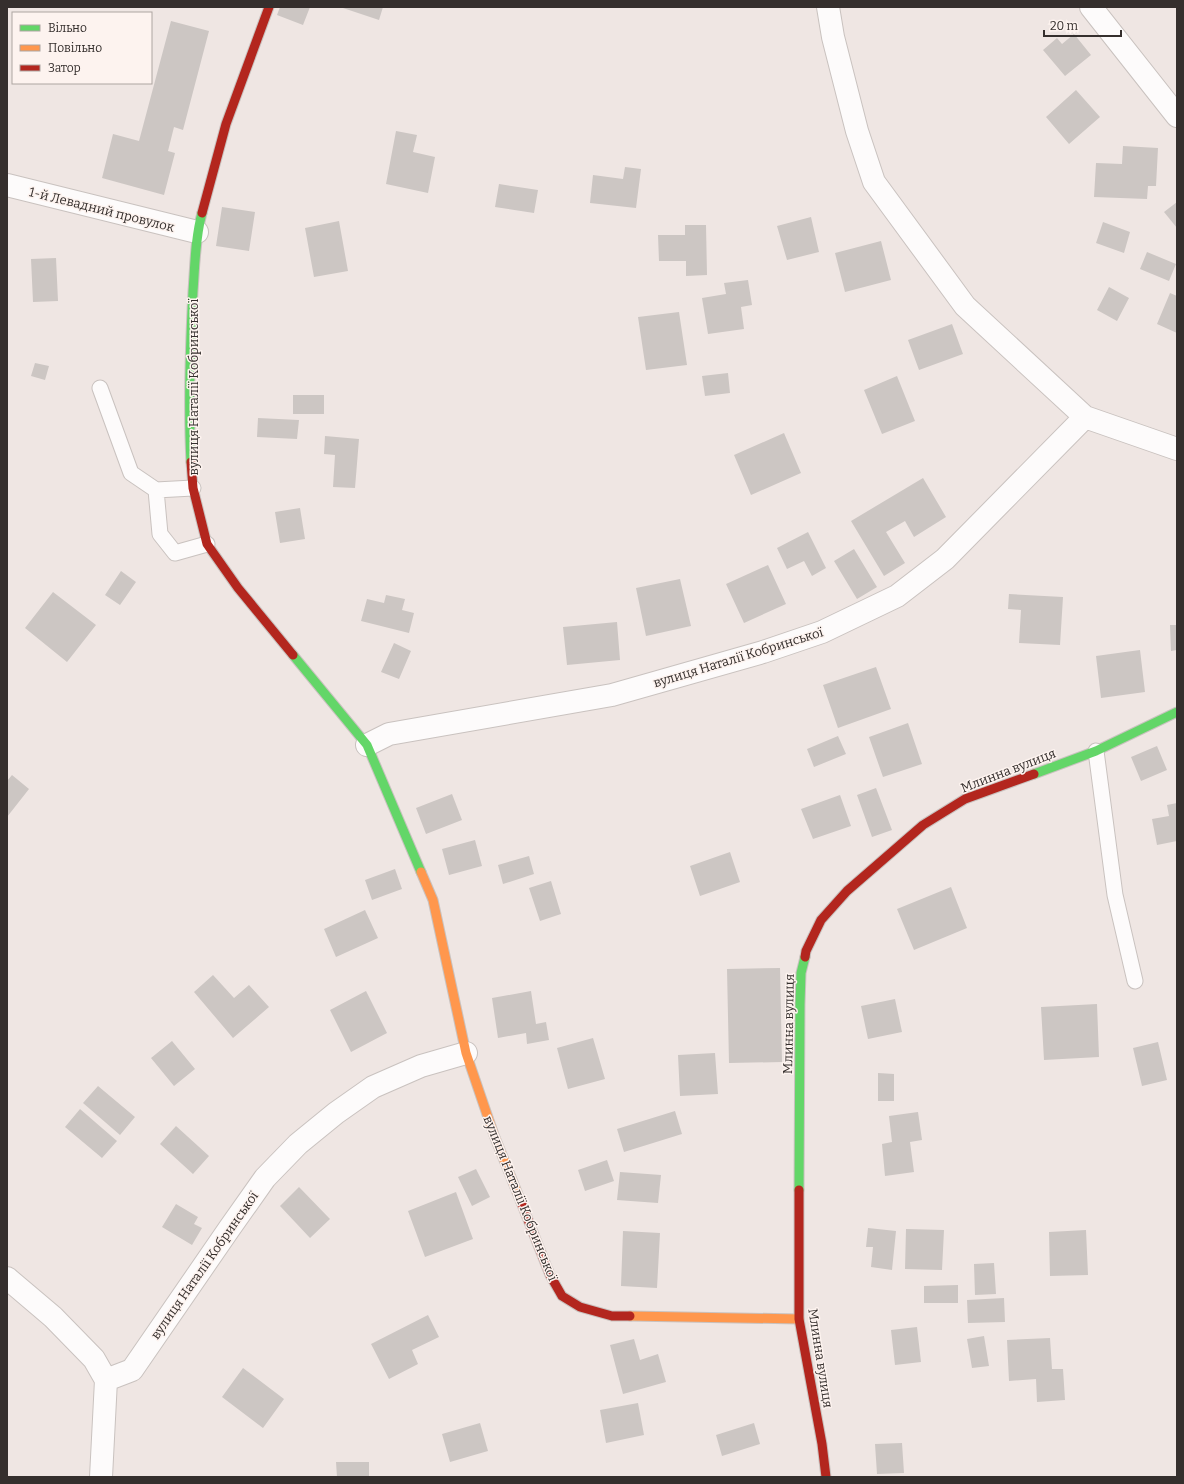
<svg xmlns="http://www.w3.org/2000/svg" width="1184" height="1484" font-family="Bitter,serif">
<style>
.building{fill:#ccc6c3}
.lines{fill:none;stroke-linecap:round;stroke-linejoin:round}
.lane-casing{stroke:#c9c2bf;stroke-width:17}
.street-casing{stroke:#c9c2bf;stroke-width:24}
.fast-casing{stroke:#c9c2bf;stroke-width:11}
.slow-casing{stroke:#c9c2bf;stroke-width:11}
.jam-casing{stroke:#c9c2bf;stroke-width:11}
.lane{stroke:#fdfbfb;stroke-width:15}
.street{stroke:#fdfbfb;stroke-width:22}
.fast{stroke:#63d668;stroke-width:9}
.slow{stroke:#ff974d;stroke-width:9}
.jam{stroke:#b3261e;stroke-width:9}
.labels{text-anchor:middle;stroke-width:3;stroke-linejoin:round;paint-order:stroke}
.street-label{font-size:13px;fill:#352f2d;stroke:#fdf3ef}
</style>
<rect width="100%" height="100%" fill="#efe6e3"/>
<path class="building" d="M280 7H310L303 25 277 15Z
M340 7H383L379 20Z
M171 21 209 31 183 130 174 127 168 151 175 153 164 195 102 178 113 134 139 141Z
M1074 34 1091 55 1065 76 1043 50 1057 38 1062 44Z
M1076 90 1100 117 1069 144 1046 117Z
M396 131 417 135 413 152 435 157 428 193 386 184Z
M1123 146 1158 148 1156 186H1148L1147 199 1094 197 1096 163 1122 164Z
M625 167 641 169 636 208 590 203 593 175 623 179Z
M499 184 538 190 534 213 495 207Z
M1177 202V228L1164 212Z
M222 207 255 212 249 251 216 246Z
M811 217 819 252 787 260 777 226Z
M339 221 348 271 314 277 305 228Z
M1103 222 1130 232 1124 253 1096 243Z
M685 225H706L707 275 686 276V261H659L658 235H685Z
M881 241 891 280 845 292 835 253Z
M1147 252 1176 264 1169 281 1140 269Z
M56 258 58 301 33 302 31 259Z
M748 280 752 305 741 307 744 329 708 334 702 298 726 294 724 283Z
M1109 287 1129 298 1117 321 1097 310Z
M1170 293 1177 296V333L1157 324Z
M679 312 687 365 646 370 638 317Z
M952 324 963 354 919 370 908 340Z
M35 363 49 366 45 380 31 376Z
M728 373 730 393 705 396 702 376Z
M897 376 915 421 882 434 864 390Z
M293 395H324V414H293Z
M258 418 299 420 297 439 257 437Z
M784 433 801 473 751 495 734 455Z
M325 436 359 439 355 488 333 487 335 455 324 454Z
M923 478 946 517 914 537 905 521 886 532 905 563 884 576 851 521Z
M300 508 305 539 280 543 275 512Z
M808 532 826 568 812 576 804 561 787 569 777 548Z
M854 549 877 587 857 599 834 561Z
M768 565 786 604 744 623 726 584Z
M121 571 136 582 120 605 105 595Z
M680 579 691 626 646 636 636 588Z
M53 592 96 625 67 662 25 628Z
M1009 594 1063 597 1060 645 1019 643 1021 610 1008 609Z
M386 595 405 599 402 610 414 613 409 633 361 621 367 599 384 603Z
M617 622 620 660 567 665 563 627Z
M1170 625H1177V650L1171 651Z
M394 643 411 651 399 679 381 672Z
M1140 650 1145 692 1101 698 1096 656Z
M876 667 891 709 838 728 823 685Z
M908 723 922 764 883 777 869 737Z
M838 736 846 754 814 767 807 749Z
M1157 746 1167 770 1141 781 1131 757Z
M12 775 29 789 7 817V781Z
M876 788 892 830 872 837 857 795Z
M452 794 462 820 426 834 416 808Z
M840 795 851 826 813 839 801 809Z
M1177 803V841L1157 845 1152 819 1169 816 1167 805Z
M475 840 482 866 449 875 442 849Z
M730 852 740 882 700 896 690 866Z
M529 856 534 874 503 884 498 865Z
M395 869 402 889 372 900 365 880Z
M551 881 561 914 540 921 529 888Z
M951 887 967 928 914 950 897 909Z
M365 910 378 938 336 957 324 929Z
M780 968 782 1062 729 1063 727 969Z
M213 975 234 998 249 985 269 1007 233 1038 194 992Z
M366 991 387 1033 351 1052 330 1010Z
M531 991 536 1024 546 1022 549 1040 527 1044 526 1033 498 1038 492 998Z
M895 999 902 1032 868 1039 861 1006Z
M1097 1004 1099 1057 1044 1060 1041 1007Z
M593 1038 605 1079 568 1089 557 1048Z
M172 1041 195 1069 174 1086 151 1058Z
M1158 1042 1167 1080 1142 1086 1133 1048Z
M715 1053 718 1094 680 1096 678 1055Z
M878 1073 894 1074V1101H878Z
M98 1086 135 1117 120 1135 83 1103Z
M80 1109 117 1141 102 1158 65 1127Z
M675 1111 682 1134 624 1152 617 1129Z
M918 1112 922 1140 910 1142 914 1172 885 1176 882 1144 892 1142 889 1116Z
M176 1126 209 1156 193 1174 160 1144Z
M607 1160 614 1181 585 1191 578 1170Z
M476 1169 490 1197 472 1206 458 1177Z
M620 1172 661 1175 658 1203 617 1200Z
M299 1187 330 1219 310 1238 280 1206Z
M456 1192 473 1239 425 1257 408 1211Z
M176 1204 198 1217 194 1224 202 1228 192 1245 162 1227Z
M868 1228 896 1231 892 1270 871 1267 873 1247H866Z
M906 1229 944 1230 942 1270 905 1269Z
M1086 1230 1088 1275 1050 1276 1049 1232Z
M623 1231 660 1233 657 1288 621 1286Z
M994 1263 996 1294 975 1295 974 1264Z
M958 1285V1303H924V1286Z
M1004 1298 1005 1322 968 1323 967 1300Z
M428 1315 439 1337 412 1350 418 1364 389 1379 371 1344Z
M917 1327 921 1362 895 1365 891 1330Z
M984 1336 989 1366 972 1368 967 1339Z
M1050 1338 1052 1369H1063L1065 1400 1037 1402 1036 1379 1009 1381 1007 1340Z
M634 1339 640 1360 658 1354 666 1382 623 1394 610 1345Z
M243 1368 284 1399 263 1428 222 1397Z
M638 1403 644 1435 606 1443 600 1410Z
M480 1423 488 1451 450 1462 442 1434Z
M754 1423 760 1444 722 1456 716 1435Z
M902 1443 904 1473 877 1474 875 1444Z
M336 1462H369V1477H337Z"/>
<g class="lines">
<g class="lane-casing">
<path id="lane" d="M100 388 131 473 156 490
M193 488 156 490 160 534 175 553 207 544
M1096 751 1115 895 1135 981"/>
</g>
<g class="street-casing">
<path id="street" d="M828 7 833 37 857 131 874 182 965 306 1085 417 1177 449
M1091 7 1177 116
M7 185 197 232
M367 745 389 734 612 695 763 652 822 632 897 596 945 559 1085 417
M7 1278 53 1317 94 1359 106 1380
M101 1477 106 1380 132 1370 229 1229 265 1178 298 1144 336 1113 373 1087 421 1066 466 1053"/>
</g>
<g class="fast-casing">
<path id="fast" d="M191 462C188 405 190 348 193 291 195 265 195 239 202 213
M293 655 367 745 421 872
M1034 774 1096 751 1177 712
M799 1190 800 1004 801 973 805 957"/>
</g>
<g class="slow-casing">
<path id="slow" d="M421 872 433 900 466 1053 494 1135 521 1202
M630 1316 799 1319"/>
</g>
<g class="jam-casing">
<path id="jam" d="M202 213 226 124 269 7
M191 462 193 488 207 544 238 588 293 655
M805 957 806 951 821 920 847 891 923 825 965 799 1034 774
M799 1190V1319L822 1444 826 1477
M521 1202 550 1275 562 1296 580 1307 612 1316H630"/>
</g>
<use href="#lane" class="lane"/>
<use href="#street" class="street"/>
<use href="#fast" class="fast"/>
<use href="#slow" class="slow"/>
<use href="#jam" class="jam"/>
</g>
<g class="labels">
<g class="street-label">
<text transform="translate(102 209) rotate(14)" y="5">1-й Левадний провулок</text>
<text transform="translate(193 387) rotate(-90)" y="5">вулиця Наталії Кобринської</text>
<text transform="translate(738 657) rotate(-17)" y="5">вулиця Наталії Кобринської</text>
<text transform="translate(1008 770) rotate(-21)" y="5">Млинна вулиця</text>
<text transform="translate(788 1024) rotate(-89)" y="5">Млинна вулиця</text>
<text transform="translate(521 1198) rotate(68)" y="5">вулиця Наталії Кобринської</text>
<text transform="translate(204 1265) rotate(-55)" y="5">вулиця Наталії Кобринської</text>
<text transform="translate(821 1358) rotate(81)" y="5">Млинна вулиця</text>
</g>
</g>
<rect width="1184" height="1484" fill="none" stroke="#352f2d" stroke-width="16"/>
<rect x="12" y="12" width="140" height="72" fill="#fdf3ef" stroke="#ada5a1"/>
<rect x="20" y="25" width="20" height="6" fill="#63d668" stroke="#ada5a1"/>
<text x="48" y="32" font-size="12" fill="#352f2d">Вільно</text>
<rect x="20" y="45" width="20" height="6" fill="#ff974d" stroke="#ada5a1"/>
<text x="48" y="52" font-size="12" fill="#352f2d">Повільно</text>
<rect x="20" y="65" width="20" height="6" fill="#b3261e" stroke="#ada5a1"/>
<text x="48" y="72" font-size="12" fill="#352f2d">Затор</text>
<path d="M1044 30v6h77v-6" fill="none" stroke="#352f2d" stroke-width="2"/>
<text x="1050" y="30" font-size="12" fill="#352f2d" stroke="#fdf3ef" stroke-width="3" paint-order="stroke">20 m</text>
</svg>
